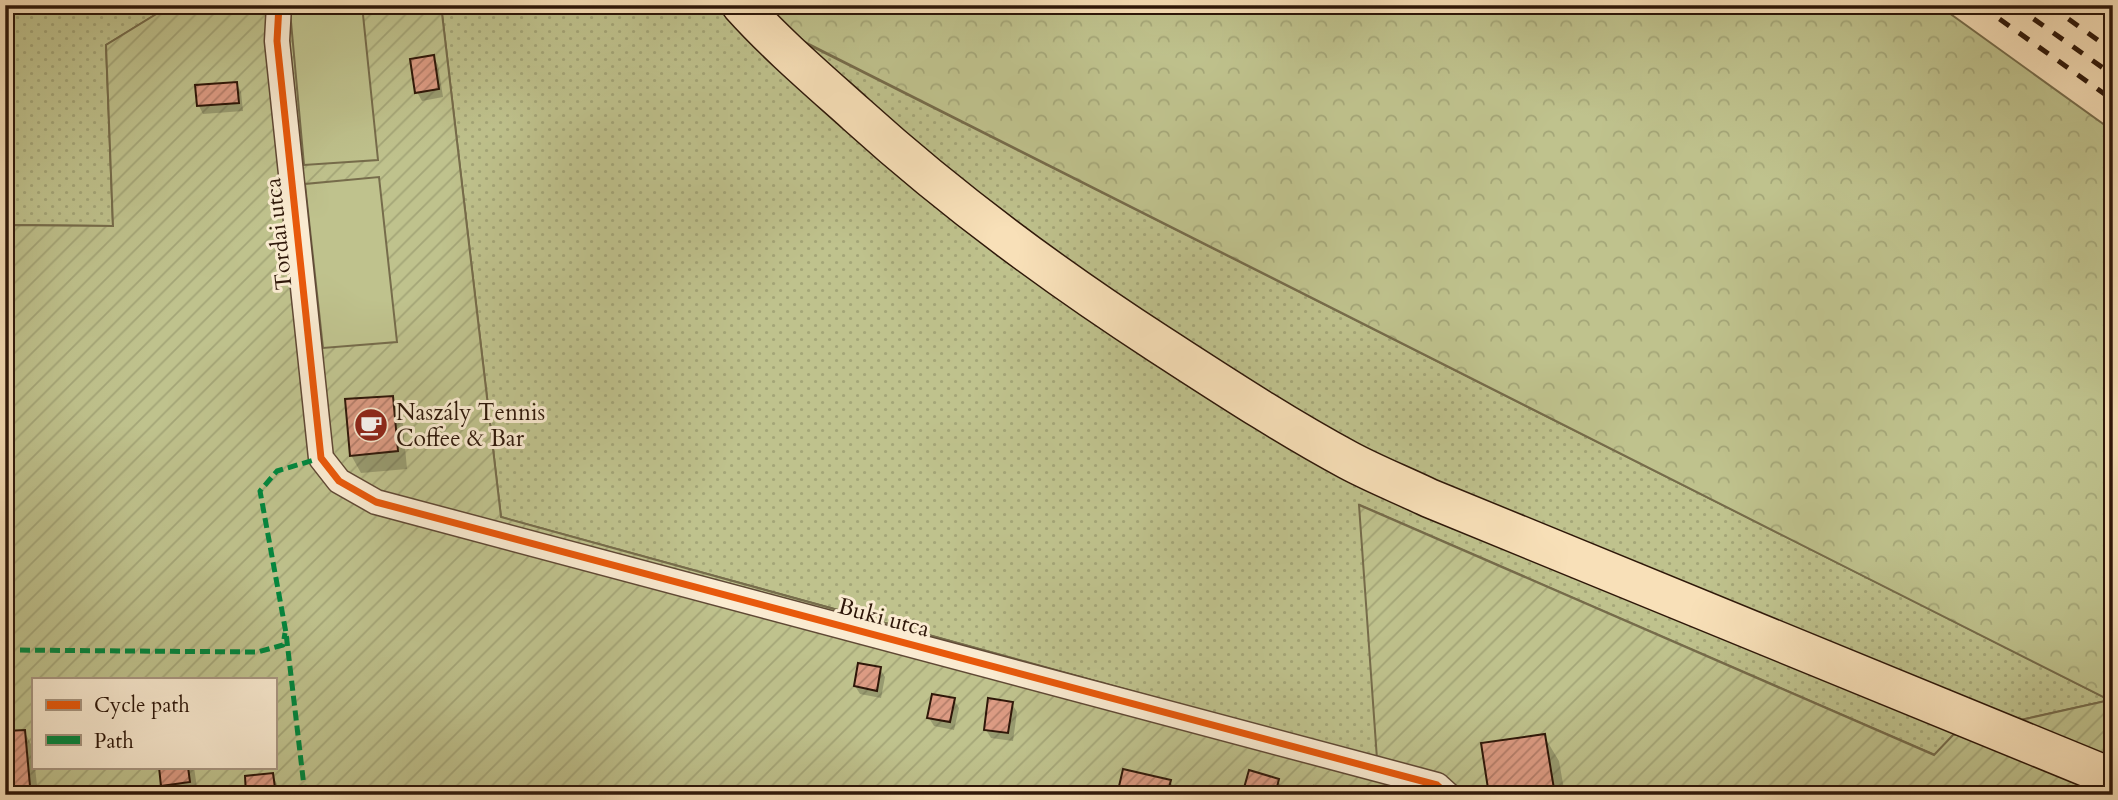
<svg xmlns="http://www.w3.org/2000/svg" width="2118" height="800" font-family="Cardo,serif">
<style>
.grass{fill:url(#grass-dots);stroke:#766c4b;stroke-width:2}
.forest{fill:url(#forest-crowns);stroke:#766c4b;stroke-width:2}
.garden{fill:url(#garden-furrows);stroke:#766c4b;stroke-width:2;fill-rule:evenodd}
.pitch{fill:#bfc28d;stroke:#766c4b;stroke-width:2}
.shadow{fill:#0003}
.building{fill:url(#building-hatch);stroke:#2e1709;stroke-width:2}
.lines{fill:none;stroke-linecap:round;stroke-linejoin:round}
.minor-casing{stroke:#604935;stroke-width:27}
.primary-casing{stroke:#2e1709;stroke-width:41}
.minor{stroke:#faebd1;stroke-width:24}
.primary{stroke:#f8e0b8;stroke-width:38}
.rail{stroke:#2e1709;stroke-width:5;stroke-dasharray:12 12;stroke-linecap:butt}
.quiet{stroke:#00873e;stroke-width:5;stroke-dasharray:10 5;stroke-linecap:butt}
.cycleway-casing{stroke:#faebd1;stroke-width:11}
.cycleway{stroke:#e8590c;stroke-width:7}
.labels{text-anchor:middle;stroke-width:6;stroke-linejoin:round;paint-order:stroke}
.street-label{font-size:23px;fill:#2e1709;stroke:#faebd1}
.poi-label{font-size:23px;fill:#2e1709;stroke:#faebd1;text-anchor:start}
</style>
<defs>
<pattern id="grass-dots" width="8" height="8" patternUnits="userSpaceOnUse" patternTransform="scale(1.75)"><rect width="8" height="8" fill="#bfc28d"/><path d="M2 2h.1M6 6h.1" fill="none" stroke="#a4a678" stroke-width="1.8" stroke-linecap="round"/></pattern>
<pattern id="forest-crowns" width="20" height="18" patternUnits="userSpaceOnUse" patternTransform="scale(1.75)"><rect width="20" height="18" fill="#bfc28d"/><path d="M2 6a3 3 0 1 1 6 0M12 15a3 3 0 1 1 6 0" fill="none" stroke="#a4a678"/></pattern>
<pattern id="garden-furrows" width="10" height="10" patternUnits="userSpaceOnUse" patternTransform="scale(1.75)"><rect width="10" height="10" fill="#bfc28d"/><path d="M-1 1l2-2M0 10L10 0M9 11l2-2" fill="none" stroke="#a4a678"/></pattern>
<pattern id="building-hatch" width="6" height="6" patternUnits="userSpaceOnUse" patternTransform="scale(1.75)"><rect width="6" height="6" fill="#dc9b83"/><path d="M-1 1l2-2M0 6l6-6M5 7l2-2" fill="none" stroke="#b37d69"/></pattern>
</defs>
<rect width="100%" height="100%" fill="#f8e0b8"/>
<filter id="stains"><feTurbulence type="fractalNoise" baseFrequency=".00286" numOctaves="4"/><feColorMatrix values="0 0 0 0 .2 0 0 0 0 .09 0 0 0 0 .02 0 0 0 .5 -.17"/></filter>
<radialGradient id="worn" r=".72"><stop offset=".6" stop-color="#630" stop-opacity="0"/><stop offset="1" stop-color="#630" stop-opacity=".3"/></radialGradient>
<path class="grass" d="M5 5H171L106 45 113 226 5 225Z
M441 5H754L771 26 2110 700 1954 735 1935 755 1360 505 1378 759 501 517Z"/>
<path class="forest" d="M754 5H1938L2113 131V702L771 25Z"/>
<path class="garden" d="M171 5H441L501 517 1377 759 1359 505 1934 755 1953 735 2110 700 2113 702V795H5V225L113 226 106 45ZM33 679H275V767H33Z"/>
<path class="pitch" d="M341 5H362L378 160 304 165 290 11Z
M379 177 397 342 323 348 305 184Z"/>
<path class="shadow" d="M433 57 438 65 443 97 422 101 417 92Z
M237 84 241 92 243 111 203 114 199 106Z
M392 397 402 415 407 469 361 473 351 455Z
M880 669 885 677 881 698 860 694 855 686Z
M954 700 959 708 954 730 934 726 929 718Z
M1012 704 1017 712 1013 741 991 738 986 730Z
M24 731 33 748V767H35L38 795H5V733Z
M1544 736 1559 761 1565 795H1490Z
M160 767H194L198 795H169L163 785Z
M272 775 277 784 278 795H248Z
M1170 781 1178 795H1119Z
M1278 781 1283 789 1282 795H1250L1245 787Z"/>
<path class="building" d="M434 55 439 89 415 93 410 59Z
M237 82 239 103 197 106 195 85Z
M393 396 398 451 350 456 345 399Z
M858 663 881 667 877 691 854 686Z
M932 694 955 698 950 722 927 718Z
M988 698 1013 702 1008 733 984 730Z
M25 730 30 786 5 789V731Z
M1545 734 1555 795H1489L1481 743Z
M159 767H188L190 782 161 786Z
M1123 769 1171 780 1167 795H1117Z
M1249 770 1279 779 1275 795 1244 788Z
M273 773 276 795H246L245 776Z
M1314 786 1334 790 1333 795H1312Z"/>
<g class="lines">
<g class="minor-casing">
<path id="minor" d="M279 5 277 41 321 458 339 481 376 502 1437 785 1448 795"/>
</g>
<g class="primary-casing">
<path id="primary" d="M741 5C776 44 817 79 856 114 952 201 1051 274 1159 344 1221 384 1283 425 1348 460 1374 474 1402 485 1429 498L2113 778"/>
</g>
<use href="#minor" class="minor"/>
<use href="#primary" class="primary"/>
<path class="rail" d="M1980 5 2113 100
M2014 5 2113 75
M2049 5 2113 51"/>
<path class="quiet" d="M5 650 258 652 283 645 285 633
M305 795 286 633 260 491 277 471 321 458"/>
<g class="cycleway-casing">
<path id="cycleway" d="M279 5 277 41 321 458 339 481 376 502 1437 785 1448 795"/>
</g>
<use href="#cycleway" class="cycleway"/>
</g>
<defs>
<g id="cafe-disc" transform="scale(1.75)"><circle r="9.5" fill="#8f2418" stroke="#faebd1"/><path d="M-5.5-4.5H6V0H3Q3 3.5 0 3.5H-2.5Q-5.5 3.5-5.5 0ZM3-3.2v2h1.7v-2ZM-6 4.5H4V6H-6Z" fill="#fff"/></g>
</defs>
<g fill-rule="evenodd">
<use href="#cafe-disc" x="371" y="425"/>
</g>
<g class="labels">
<g class="street-label">
<text transform="translate(278 234) rotate(-96)" y="8">Tordai utca</text>
<text transform="translate(884 617) rotate(15)" y="8">Buki utca</text>
</g>
<g class="poi-label">
<text x="396" y="420">Naszály Tennis<tspan x="396" dy="26">Coffee &amp; Bar</tspan></text>
</g>
</g>
<rect width="2118" height="800" fill="none" stroke="#f8e0b8" stroke-width="28"/>
<rect x="7" y="7" width="2104" height="786" fill="none" stroke="#2e1709" stroke-width="3.5"/>
<rect x="14" y="14" width="2090" height="772" fill="none" stroke="#2e1709" stroke-width="2"/>
<rect x="32" y="678" width="245" height="91" fill="#faebd1" stroke="#a89681" stroke-width="2"/>
<rect x="46" y="700" width="35" height="10" fill="#e8590c" stroke="#a89681" stroke-width="2"/>
<text x="94" y="712" font-size="21" fill="#2e1709">Cycle path</text>
<rect x="46" y="735" width="35" height="10" fill="#00873e" stroke="#a89681" stroke-width="2"/>
<text x="94" y="748" font-size="21" fill="#2e1709">Path</text>
<rect width="100%" height="100%" filter="url(#stains)"/>
<rect width="100%" height="100%" fill="url(#worn)"/>
</svg>
